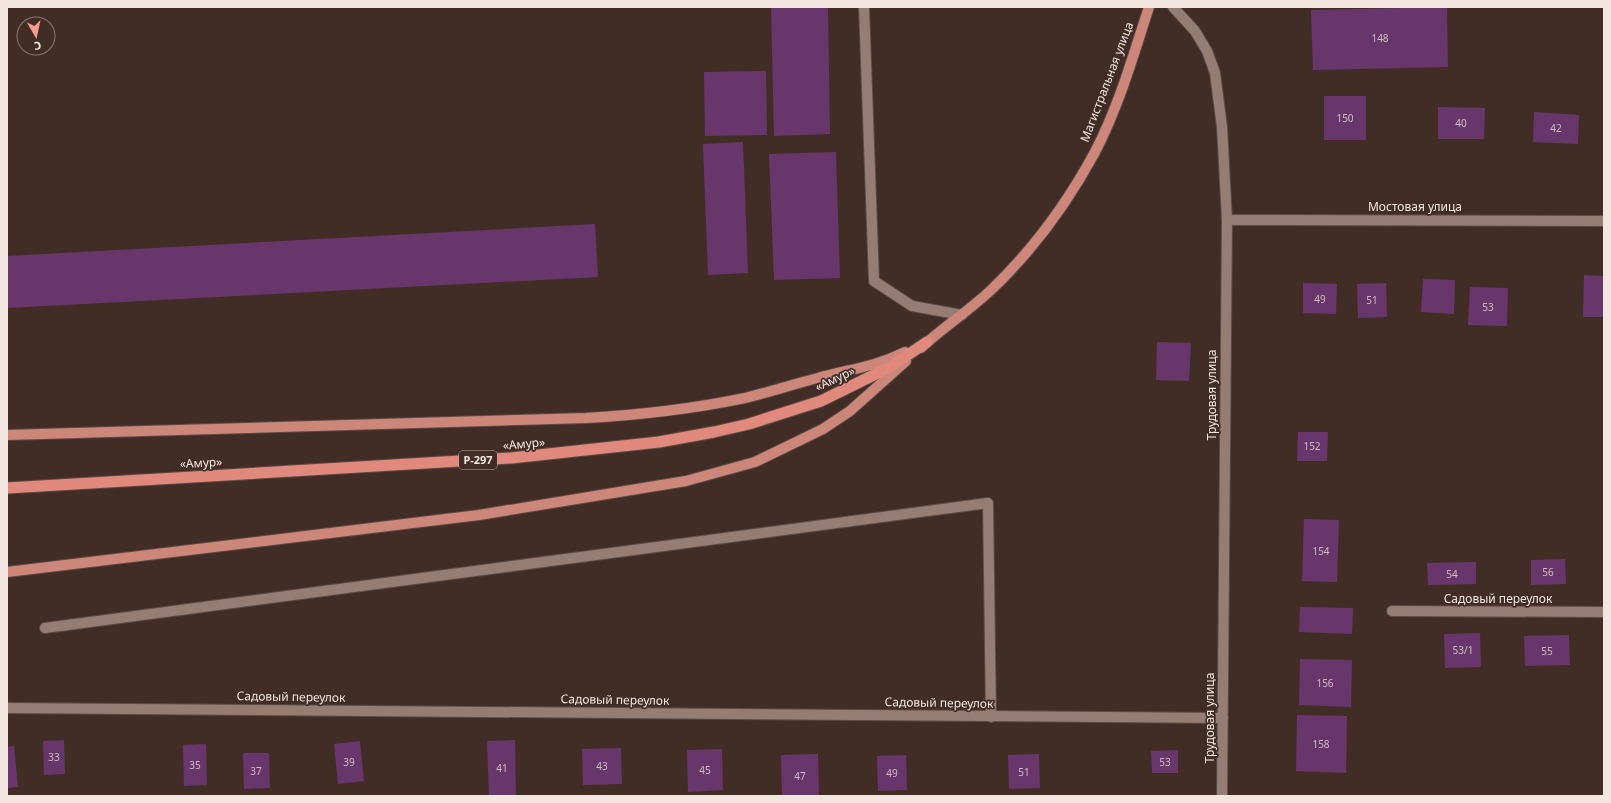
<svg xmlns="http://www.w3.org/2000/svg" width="1611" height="803" font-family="'Noto Sans',sans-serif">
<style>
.building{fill:#67376b}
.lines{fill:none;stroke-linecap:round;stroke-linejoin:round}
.service-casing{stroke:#5d4b45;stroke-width:12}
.minor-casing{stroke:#5d4b45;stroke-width:12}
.primary-casing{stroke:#5d4b45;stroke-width:12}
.trunk-casing{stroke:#5d4b45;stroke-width:13}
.service{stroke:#957d74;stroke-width:10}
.minor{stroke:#957d74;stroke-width:10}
.primary{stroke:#cd867a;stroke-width:10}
.trunk{stroke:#e0897c;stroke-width:11}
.labels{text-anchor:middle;stroke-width:3.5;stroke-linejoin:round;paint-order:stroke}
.number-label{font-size:10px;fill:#d0bac3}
.shield{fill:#422d26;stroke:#beaea8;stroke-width:1}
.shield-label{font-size:11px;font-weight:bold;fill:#f3e5e0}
.street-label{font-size:12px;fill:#f3e5e0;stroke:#422d26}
</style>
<rect width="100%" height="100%" fill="#422d26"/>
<path class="building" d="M771 7H828L830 134 774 136Z
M1447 7 1448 67 1313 70 1311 10Z
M766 71 767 135 705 136 704 72Z
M1324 96H1366V140H1324Z
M1438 107 1485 108 1484 139H1438Z
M1534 112 1579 115 1578 144 1533 142Z
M743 142 748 273 708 275 703 144Z
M836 152 840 278 774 280 769 154Z
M595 224 598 277 7 308V256Z
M1584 275 1604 276V317H1583Z
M1423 279 1455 280 1454 314 1421 312Z
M1303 283 1337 284 1336 314 1303 313Z
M1386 283 1387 317 1358 318 1357 284Z
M1470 287 1508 288 1507 326 1468 325Z
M1157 342 1191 343 1189 381 1156 380Z
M1298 432H1328L1327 461H1297Z
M1304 519 1339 520 1337 582 1302 581Z
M1565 559 1566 584 1531 585V560Z
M1476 562V584L1428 585 1427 563Z
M1300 607 1353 608 1352 634 1299 632Z
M1480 633 1481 667 1445 668 1444 634Z
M1569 635 1570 665 1525 666 1524 636Z
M1300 659 1352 660 1351 707 1299 705Z
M1297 715 1347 716 1346 773 1296 771Z
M64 740 65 774 44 775 43 741Z
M515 740 516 796H489L487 741Z
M360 741 364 781 338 784 334 744Z
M206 744 207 785 184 786 183 745Z
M14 746 18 787 7 788V747Z
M621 748 622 784 583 785 582 749Z
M722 749 723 790 688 792 687 750Z
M1178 750V773H1152L1151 751Z
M243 753H269L270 788 244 789Z
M818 754 819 796H782L781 755Z
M1039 754 1040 788 1009 789 1008 755Z
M906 755 907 790 878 791 877 756Z"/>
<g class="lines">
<g class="service-casing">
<path id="service" d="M864 7 874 281 912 306 962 315
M1392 611 1604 612
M45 628 988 503 991 717"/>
</g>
<g class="minor-casing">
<path id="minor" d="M1173 7 1195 31 1207 51 1215 73 1222 127 1227 220 1222 796
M1227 220 1604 221
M7 708 1223 718"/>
</g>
<g class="primary-casing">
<path id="primary" d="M921 348C943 327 969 311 991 290 1032 251 1068 202 1095 152 1119 106 1133 56 1149 7
M7 435 586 418C639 415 692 409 745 398 770 392 794 384 818 378 850 369 875 367 905 352
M7 572 479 515 686 481 755 462 823 429 850 411 906 361"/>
</g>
<g class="trunk-casing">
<path id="trunk" d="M7 488 511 458 659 442 714 432 749 424 821 401 890 367 927 342"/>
</g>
<use href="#service" class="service"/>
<use href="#minor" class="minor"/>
<use href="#primary" class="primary"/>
<use href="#trunk" class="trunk"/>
</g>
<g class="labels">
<g class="number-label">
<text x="1380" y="42">148</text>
<text x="1345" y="122">150</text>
<text x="1461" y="127">40</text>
<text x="1556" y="132">42</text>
<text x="1320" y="303">49</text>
<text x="1372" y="304">51</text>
<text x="1488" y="311">53</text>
<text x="1312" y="450">152</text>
<text x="1321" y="555">154</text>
<text x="1548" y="576">56</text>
<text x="1452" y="578">54</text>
<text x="1463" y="654">53/1</text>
<text x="1547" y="655">55</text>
<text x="1325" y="687">156</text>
<text x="1321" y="748">158</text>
<text x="54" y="761">33</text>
<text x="349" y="766">39</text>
<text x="1165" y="766">53</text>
<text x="195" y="769">35</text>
<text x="602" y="770">43</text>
<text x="502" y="772">41</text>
<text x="705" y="774">45</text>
<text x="256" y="775">37</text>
<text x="1024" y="776">51</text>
<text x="892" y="777">49</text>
<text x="800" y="780">47</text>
</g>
<rect class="shield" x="459" y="451" width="38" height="18" rx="3"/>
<g class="shield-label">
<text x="478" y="464">Р-297</text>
</g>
<g class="street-label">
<text transform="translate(1107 82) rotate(-69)" y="4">Магистральная улица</text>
<text x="1415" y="211">Мостовая улица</text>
<text transform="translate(835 379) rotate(-25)" y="4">«Амур»</text>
<text transform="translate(1212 395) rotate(-90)" y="4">Трудовая улица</text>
<text transform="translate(524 444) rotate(-5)" y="4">«Амур»</text>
<text transform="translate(201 463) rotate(-3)" y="4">«Амур»</text>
<text x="1498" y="603">Садовый переулок</text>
<text transform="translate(291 697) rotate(1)" y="4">Садовый переулок</text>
<text transform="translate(615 700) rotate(1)" y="4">Садовый переулок</text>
<text transform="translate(939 703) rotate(1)" y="4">Садовый переулок</text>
<text transform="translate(1210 718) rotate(-90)" y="4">Трудовая улица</text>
</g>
</g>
<rect width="1611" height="803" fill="none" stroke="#f3e5e0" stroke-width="16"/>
<g transform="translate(36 36) rotate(171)"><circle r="19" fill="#422d26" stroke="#897770"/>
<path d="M0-3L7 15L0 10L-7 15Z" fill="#f59c90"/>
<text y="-6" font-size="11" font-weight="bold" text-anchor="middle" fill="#f3e5e0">С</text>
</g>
</svg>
